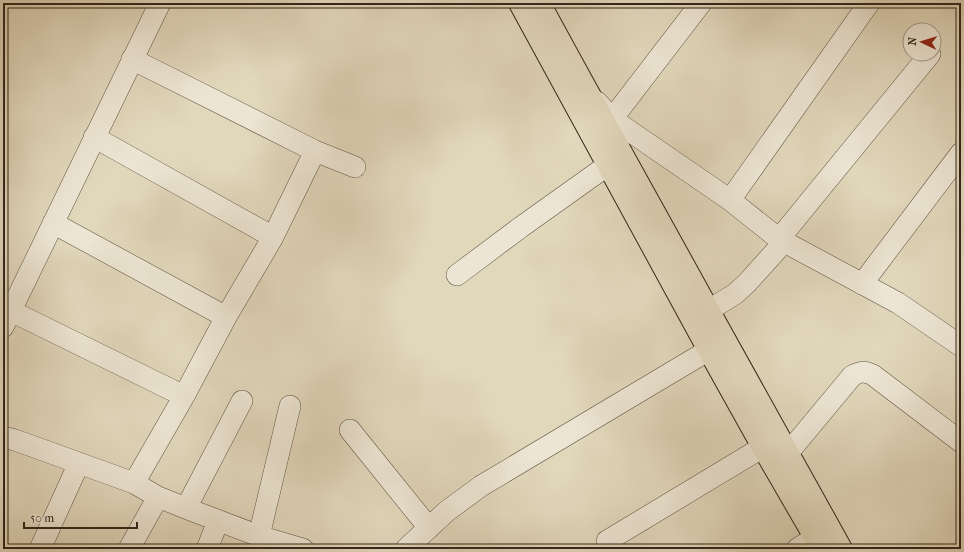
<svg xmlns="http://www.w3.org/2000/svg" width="964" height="552" font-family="'IM FELL French Canon',serif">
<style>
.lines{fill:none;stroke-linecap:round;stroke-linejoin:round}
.minor-casing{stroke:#5e5242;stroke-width:22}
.highway-casing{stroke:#32251a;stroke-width:24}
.minor{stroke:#ece5d3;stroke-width:21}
.highway{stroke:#e1d7bb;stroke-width:22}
</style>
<rect width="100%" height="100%" fill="#e1d7bb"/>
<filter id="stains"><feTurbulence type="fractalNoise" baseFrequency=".005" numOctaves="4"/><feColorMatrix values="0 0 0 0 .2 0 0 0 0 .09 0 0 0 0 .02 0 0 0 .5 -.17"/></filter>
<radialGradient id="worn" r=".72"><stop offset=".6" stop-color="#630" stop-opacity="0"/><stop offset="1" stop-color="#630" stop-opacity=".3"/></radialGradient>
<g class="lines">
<g class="minor-casing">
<path id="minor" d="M132 59 315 151 355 167
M597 102 612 119 730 200 779 239 898 303 961 346
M612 119 701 3
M94 137 273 237
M730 200 869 3
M53 223 226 317
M779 239 930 54
M457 275 521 227 608 165
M862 284 961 153
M709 310 735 294 747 283 784 242
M11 311 184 396
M3 327 160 3
M350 430 429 528
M3 437 15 440 134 483 158 497 193 511 259 536 303 549
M788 453 852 376C861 371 864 371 873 375L961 442
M134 483 184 396 226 317 273 237 315 151
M186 508 242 401
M259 536 290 406
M607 541 763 447
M40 549 79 463
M129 549 158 497
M207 549 218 521
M406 549 447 511 481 486 709 350
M797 549 815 538"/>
</g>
<g class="highway-casing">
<path id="highway" d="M520 3 709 350 763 447 822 549
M539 3C594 105 651 206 707 308 752 388 796 469 841 549"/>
</g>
<use href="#minor" class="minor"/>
<use href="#highway" class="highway"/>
</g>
<rect width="964" height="552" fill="none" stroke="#e1d7bb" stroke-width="16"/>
<rect x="4" y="4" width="956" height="544" fill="none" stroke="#32251a" stroke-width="2"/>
<rect x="8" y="8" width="948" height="536" fill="none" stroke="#32251a"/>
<g transform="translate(922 42) rotate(274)"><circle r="19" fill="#ece5d3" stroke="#a29889"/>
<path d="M0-3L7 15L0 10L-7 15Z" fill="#8f2418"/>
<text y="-6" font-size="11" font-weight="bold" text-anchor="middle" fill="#32251a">N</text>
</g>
<path d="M24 522v6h113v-6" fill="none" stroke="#32251a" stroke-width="2"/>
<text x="30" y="522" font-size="12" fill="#32251a" stroke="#ece5d3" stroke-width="3" paint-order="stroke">50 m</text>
<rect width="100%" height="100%" filter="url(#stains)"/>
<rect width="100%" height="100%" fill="url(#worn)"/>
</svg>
